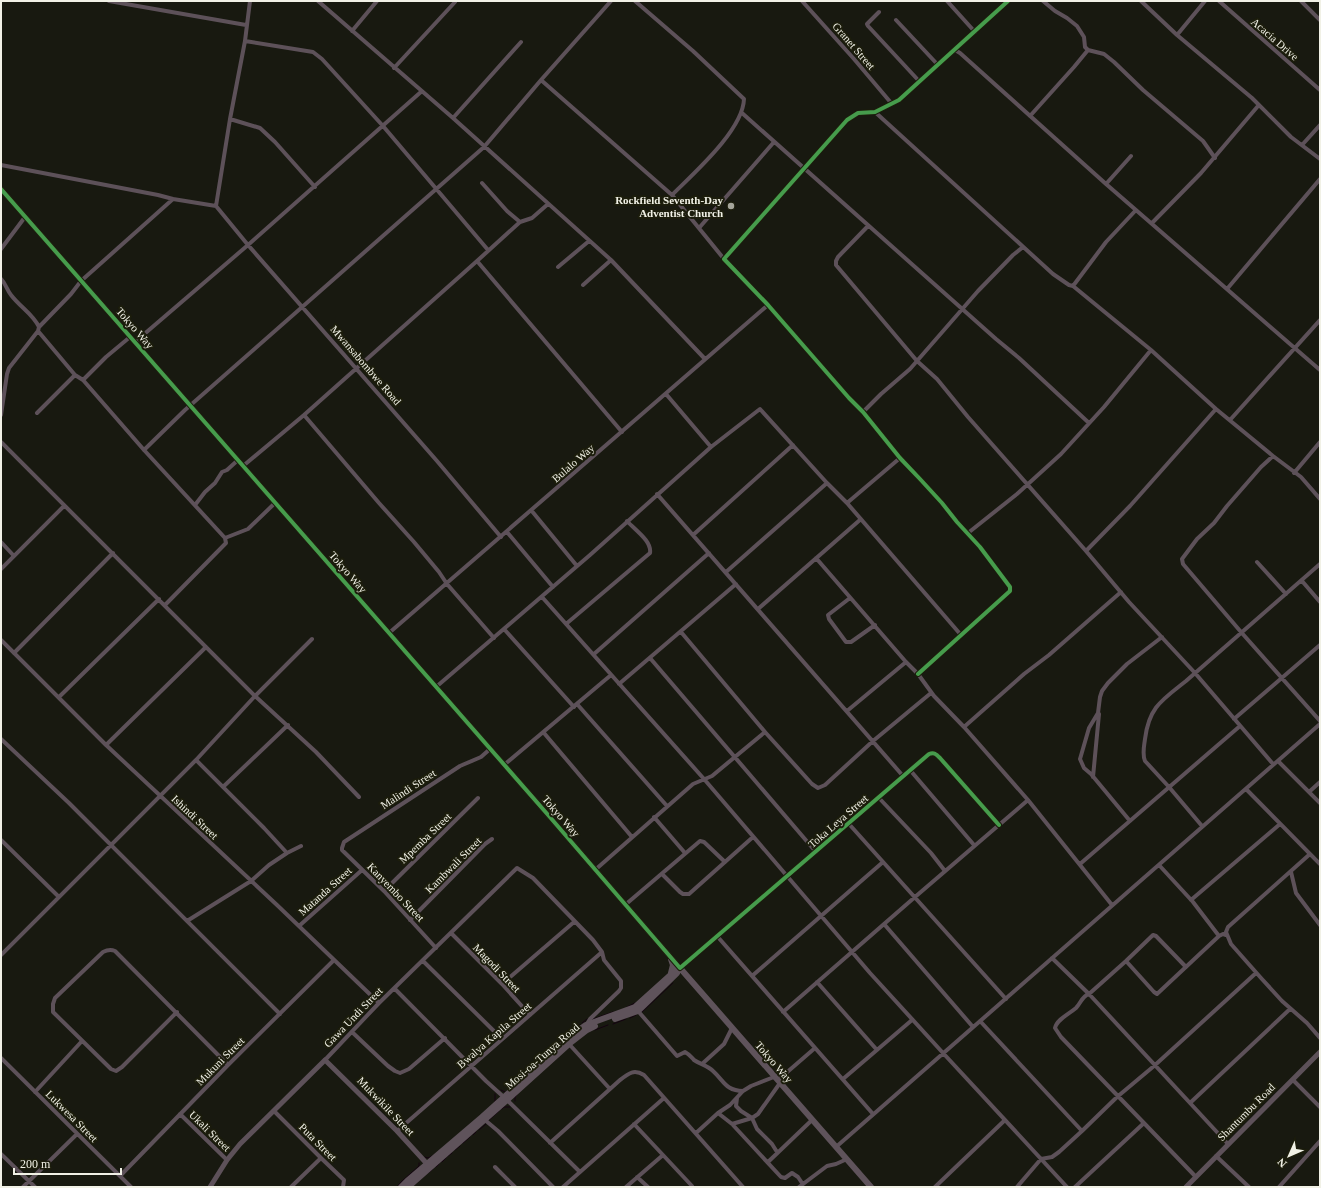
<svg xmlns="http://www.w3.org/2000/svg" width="1321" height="1188" font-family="'Times New Roman',serif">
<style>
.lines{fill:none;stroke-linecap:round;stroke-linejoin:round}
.stream{stroke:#140210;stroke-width:1}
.minor{stroke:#5d5159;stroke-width:4}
.tertiary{stroke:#5d5159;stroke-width:5}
.secondary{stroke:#5f535b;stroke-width:6}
.cycleway-casing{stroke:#1c1d0c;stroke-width:6}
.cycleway{stroke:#469c4c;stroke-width:4}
.poi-dot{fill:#a5a59b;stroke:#1c1d0c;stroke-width:1.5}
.labels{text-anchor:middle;stroke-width:4;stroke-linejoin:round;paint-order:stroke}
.street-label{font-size:11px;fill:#f1f1e6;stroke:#1c1d0c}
.poi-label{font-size:11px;font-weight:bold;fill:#f1f1e6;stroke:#1c1d0c;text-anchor:end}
</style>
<rect width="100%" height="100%" fill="#181910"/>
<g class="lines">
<path class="stream" d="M627 1007 635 1003
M642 1012 673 983
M630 1018 636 1015
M593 1019 613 1012
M582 1023 587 1019
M613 1024 626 1019
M578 1026 580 1025
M595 1030 608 1025
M570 1033 576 1028
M561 1041 566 1036
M553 1048 559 1043
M540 1060 550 1050
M524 1075 535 1065
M520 1079 522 1077
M501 1090 505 1092
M508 1090 517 1081
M515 1101V1097L517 1095
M495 1102V1094
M502 1109 504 1107H510
M489 1120 499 1111
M479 1130 486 1124
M473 1135 476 1132
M463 1143 470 1137
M455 1150 460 1146
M448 1156 452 1153
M425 1157 428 1158 432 1156
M442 1162 446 1158
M436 1167 439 1164
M428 1173 433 1169
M397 1187 401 1182 419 1166V1163"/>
<path class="minor" d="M109 1 246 25
M318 1 453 118 611 260 705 359
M635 1 693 51 744 99C743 130 694 173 672 195
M802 1 854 59 892 104
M947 1 975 32
M1043 1 1055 11 1067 18 1077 26 1084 37 1085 47 1088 50 1104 54 1114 62 1143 90 1203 141 1215 158
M1141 1 1177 35 1252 98 1291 137 1320 159
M1219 1 1320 90
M1301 1 1320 20
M879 12 867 24 868 26 919 81
M896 20 938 65
M352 31 377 1
M1177 35 1205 1
M245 41 313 52 322 59 383 126 488 250
M955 50 960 53 1106 184 1320 370
M394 68 455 2
M541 80 672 195 724 259
M875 112 1053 274 1069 285 1073 286 1151 350 1216 409 1273 456 1301 477 1320 499
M742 113 996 339 1019 358 1089 423
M1030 116 1074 67 1088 50
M453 118 521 42
M230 119 260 128 275 142 315 187
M1302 145 1320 125
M1 165 158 195 173 199
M482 183 507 211 520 222
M1106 184 1131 156
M216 206 248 245 437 461 501 537
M216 206 230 119 245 41 250 1
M1152 223 1201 173 1258 106
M868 226 838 257 836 261V265L917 361 937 379 968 417 1086 551
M699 228 774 142
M1 249 25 217
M477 261 520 222 532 218 548 204
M558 267 589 241
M1 279C6 284 7 290 11 295 20 307 33 314 39 327
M583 285 611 260
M1073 286 1106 242 1136 210
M1227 289 1320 179
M38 331 75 375 83 380 144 450 225 538 226 543 165 605
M135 342 248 245 422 91
M83 380 106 357 130 337
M666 394 711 447
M1216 409 1130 506 1086 551 1129 602 1195 673 1273 764
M863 412 881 394 910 369 978 291 1013 255 1023 247
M37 413 75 375
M1 415 7 374 9 368 38 331 39 327 71 294 81 281 173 199 216 206
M304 415 379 503 414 542 439 572 447 584 494 638
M1230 420 1320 320
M1 442 255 696 316 752 359 797
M144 450 185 410 484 147 541 80 611 1
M1273 456 1261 467 1227 506 1214 523 1197 539 1182 559 1183 564 1241 632 1320 721
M243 466 304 415 477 261 622 432
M1294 473 1320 442
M657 494 903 776
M847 503 900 458
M195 505 205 492 215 483 222 472 227 470 238 460
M531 510 577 566
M507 532 553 587
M968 533 1017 494 1061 454 1104 407 1151 350
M693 535 793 445
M225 538 248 529 275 503
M1 542 14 556
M816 558 906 662 918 674 934 696 964 727 1028 800 1112 905
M1257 562 1286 594
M1 569 64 506
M726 572 827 483
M1302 581 1320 602
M542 597 704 779 870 973 943 1053 1067 1187
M850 598 828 615 829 619 846 642H851L875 625
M758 609 861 519
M566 624 650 553C652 541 635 530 627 521
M504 629 574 707
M681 632 765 732 812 784 818 788 825 785 873 741 931 693
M389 633 768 305
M1 640 106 745 277 905 379 1003
M14 653 113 553
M594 654 709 553
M650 658 816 852
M918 674 1010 591V587L980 547 957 522 942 503 920 479 900 458 863 412 849 398 768 305 724 259 847 120 858 113 875 112 899 100 1008 1
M619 684 736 584
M436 687 590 555 711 447 760 409 827 483 847 503 961 635
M59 697 159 599
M577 704 667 806
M847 711 906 662
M1234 719 1320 645
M964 727 1024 674 1049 655 1121 592
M544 733 632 837
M1 739 69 803 280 1014
M106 745 206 647
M196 760 264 828 287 853 301 846
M1278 761 1320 803
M504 765 611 675
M910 770 974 845
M1093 777 1099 714
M223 787 288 725
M1246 789 1320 864
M1309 792 1320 782
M879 798 931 853 945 871
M654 817 685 853
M1130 821 1091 774 1084 768 1080 759 1089 728 1098 713 1100 697 1102 691 1108 683 1127 664 1162 637
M849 824 1006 999
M1202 826 1169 787 1145 761C1142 754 1144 747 1145 739 1149 707 1162 700 1186 681L1320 564
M1 840 59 897
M1310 854 1228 927 1226 932 1231 944 1261 978 1282 1001 1307 1023 1320 1038
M1080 864 1240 726
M1159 865 1193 902 1219 936
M595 870 693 784 712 776 765 732
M1291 872 1296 893 1320 925
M662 874 680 892 683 894H689L753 837
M384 891 478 798
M1191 900 1280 824
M625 905 700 841 704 842 725 862
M410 920 485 844 492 839
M187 921 251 881 269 865 287 853
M884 924 973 1027
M299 926 362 870
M451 933 502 984 530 1015
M717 936 873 1114
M436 948 384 891 342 850V848L344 842 460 766 481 757 490 749
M1 955 196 760 255 696 312 639
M1052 958 1089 994 1228 1144
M423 961 502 1039
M1126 961 1154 992 1157 994 1219 936 1223 934 1226 935
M1186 967 1156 936 1153 935 1126 961 1089 994C1082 996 1081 1003 1076 1008 1069 1014 1057 1019 1055 1028L1061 1037 1196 1177
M680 968 929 754C934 752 936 754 940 758L999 825
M752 976 883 862
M817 982 877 1050
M502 984 574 922
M395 989 486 1081 507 1100 580 1172
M638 1011 677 1056 685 1052C689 1054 691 1057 694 1060 700 1064 708 1066 713 1071 724 1081 726 1091 743 1091
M177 1012 122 1067 116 1071 111 1069 53 1012V1004L55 998 103 952C107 950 110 949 115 951L228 1065
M783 1012 915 897 1028 800
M980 1021 1082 1131 1117 1097 1154 1066 1256 973
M352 1032 388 1066 395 1071 400 1073 409 1069 445 1038
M569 1044 610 1089
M1 1058 131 1187
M325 1060 379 1003 517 868 533 878 593 940 602 952 604 960 621 981V988L619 991 590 1019 587 1024
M702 1064 724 1044 732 1028
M843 1079 912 1020
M778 1080 815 1048
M1293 1080 1320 1107
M35 1092 82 1041
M737 1098 736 1106 741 1111 752 1118 757 1129 772 1144 777 1152
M1190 1103 1290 1009
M274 1111 321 1158 344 1180 343 1187
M718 1113 732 1124 781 1177 785 1178 792 1173 798 1177 802 1183
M180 1114 227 1160
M485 1120 498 1131 553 1187
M732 1124 752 1118 758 1114 780 1083
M397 1131 602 952
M696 1133 718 1113 730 1105 743 1091 751 1086 774 1077
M550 1143 620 1080C629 1073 634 1069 644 1075L743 1187
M836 1147 1320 724
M1 1154 35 1187
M663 1155 692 1186
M1216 1156 1249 1187
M768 1162 812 1120
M495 1167 515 1187
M120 1176 228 1065 334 960
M637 1177 648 1187
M23 1187 77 1134
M291 1187 321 1158
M563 1187 664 1098
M626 1187 663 1155 634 1124
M799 1187 827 1166 836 1164 847 1159
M935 1187 1005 1120
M1017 1187 1041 1159 1052 1157 1059 1152 1082 1131
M1075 1187 1144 1123
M1279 1187 1320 1141"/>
<path class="tertiary" d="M1 189 549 816 680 968
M210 1187 227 1160 240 1144 325 1060 397 1131 429 1166
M1186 1187 1320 1052"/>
<path class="secondary" d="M671 959 673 965 671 973
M680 968 871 1187
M615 1019 638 1011 677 973
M401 1187 407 1181 482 1117 576 1032 586 1025 635 1007 676 970 680 968
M408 1187 507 1100 569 1044 587 1030 595 1026"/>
<g class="cycleway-casing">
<path id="cycleway" d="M1 189 549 816 680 968 929 754C934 752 936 754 940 758L999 825
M918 674 1010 591V587L980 547 957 522 942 503 920 479 900 458 863 412 849 398 768 305 724 259 847 120 858 113 875 112 899 100 1008 1"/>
</g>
<use href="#cycleway" class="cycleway"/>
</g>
<circle class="poi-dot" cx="731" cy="206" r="4"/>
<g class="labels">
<g class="street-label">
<text transform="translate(1275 39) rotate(41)" y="4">Acacia Drive</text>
<text transform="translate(854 46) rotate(49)" y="4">Granet Street</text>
<text transform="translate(135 328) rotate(49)" y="4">Tokyo Way</text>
<text transform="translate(366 365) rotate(49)" y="4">Mwansabombwe Road</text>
<text transform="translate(573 463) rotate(-41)" y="4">Bulalo Way</text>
<text transform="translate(348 572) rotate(49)" y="4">Tokyo Way</text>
<text transform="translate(408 789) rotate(-33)" y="4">Malindi Street</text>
<text transform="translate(561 816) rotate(49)" y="4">Tokyo Way</text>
<text transform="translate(195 817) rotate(43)" y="4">Ishindi Street</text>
<text transform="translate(838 821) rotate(-41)" y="4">Toka Leya Street</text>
<text transform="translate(425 838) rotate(-44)" y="4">Mpemba Street</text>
<text transform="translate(453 865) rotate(-45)" y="4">Kambwali Street</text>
<text transform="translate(325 891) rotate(-42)" y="4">Matanda Street</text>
<text transform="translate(396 892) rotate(46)" y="4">Kanyembo Street</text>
<text transform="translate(497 968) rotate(46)" y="4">Magodi Street</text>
<text transform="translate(353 1017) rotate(-46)" y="4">Gawa Undi Street</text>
<text transform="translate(494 1035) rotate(-41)" y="4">Bwalya Kapila Street</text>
<text transform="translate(542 1056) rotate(-41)" y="4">Mosi-oa-Tunya Road</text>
<text transform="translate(220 1061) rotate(-45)" y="4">Mukuni Street</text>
<text transform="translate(774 1062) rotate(49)" y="4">Tokyo Way</text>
<text transform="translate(386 1106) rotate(46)" y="4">Mukwikile Street</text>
<text transform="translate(1246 1112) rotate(-45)" y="4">Shantumbu Road</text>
<text transform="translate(72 1116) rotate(45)" y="4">Lukwesa Street</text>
<text transform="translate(210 1131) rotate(44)" y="4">Ukali Street</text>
<text transform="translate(318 1142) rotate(45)" y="4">Puta Street</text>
</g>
<g class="poi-label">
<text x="723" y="204">Rockfield Seventh-Day<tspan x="723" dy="13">Adventist Church</tspan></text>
</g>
</g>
<rect width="1321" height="1188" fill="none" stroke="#f1f1e6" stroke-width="4"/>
<g transform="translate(1289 1156) rotate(225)" stroke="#1c1d0c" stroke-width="3" paint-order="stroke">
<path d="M0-3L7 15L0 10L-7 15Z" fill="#f1f1e6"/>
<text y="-6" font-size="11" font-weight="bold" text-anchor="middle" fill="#f1f1e6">N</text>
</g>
<path d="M14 1168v6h107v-6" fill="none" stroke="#f1f1e6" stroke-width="2"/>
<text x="20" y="1168" font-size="12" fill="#f1f1e6" stroke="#1c1d0c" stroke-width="3" paint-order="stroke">200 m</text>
</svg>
